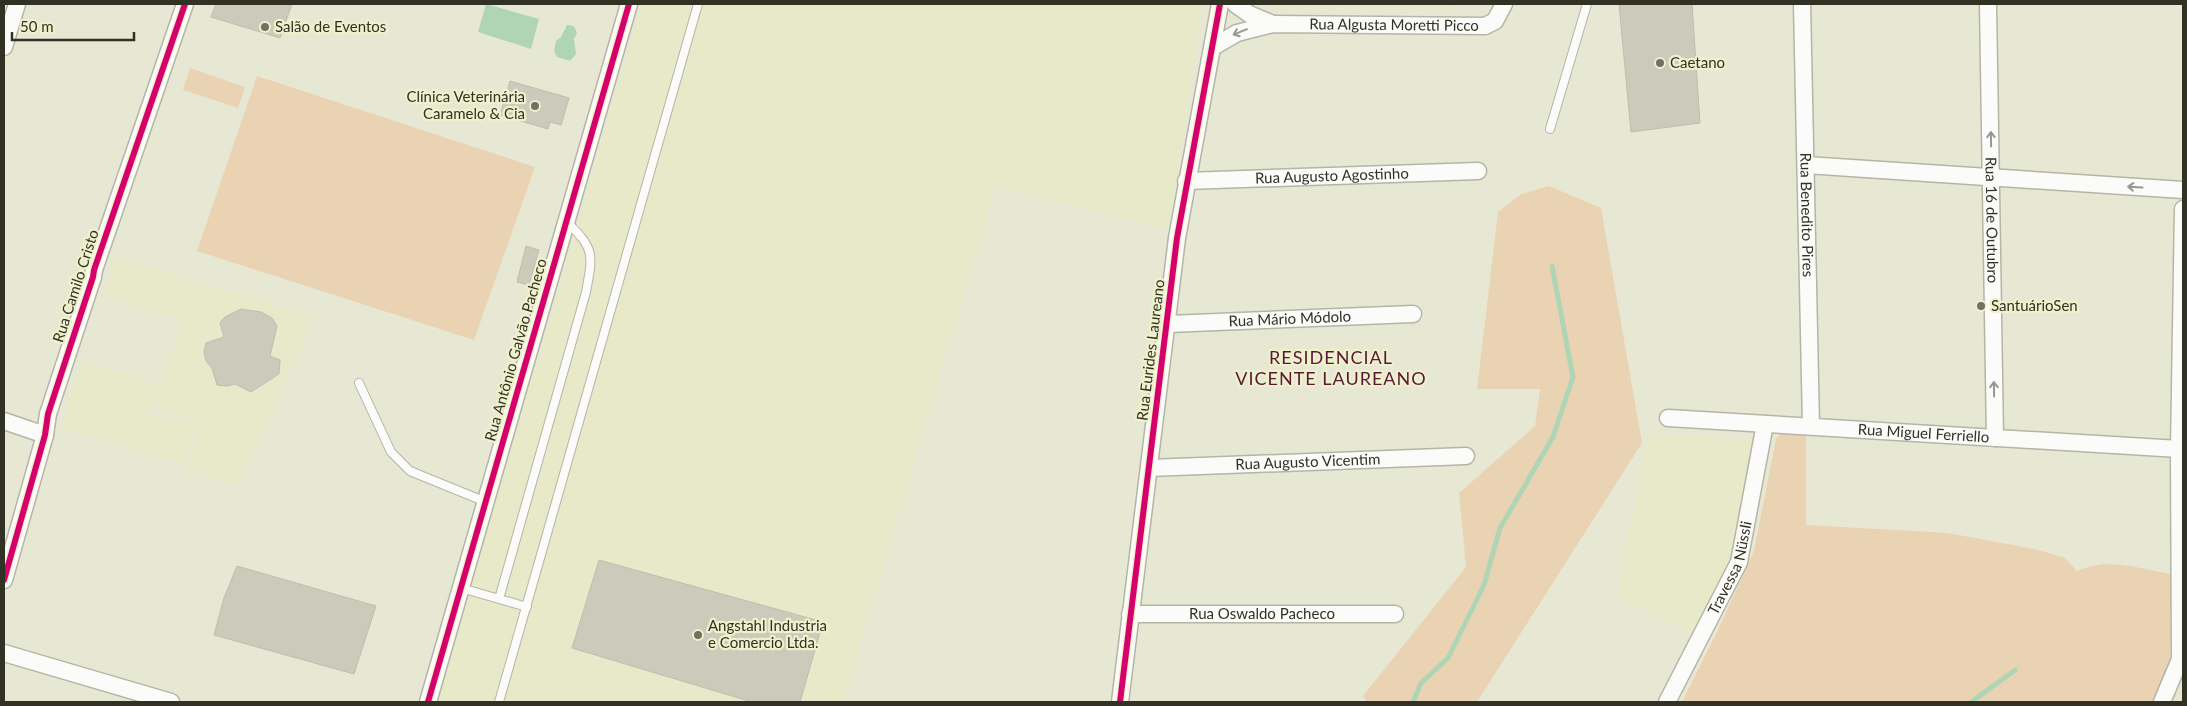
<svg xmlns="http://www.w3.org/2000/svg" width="2187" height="706" font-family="Lato,sans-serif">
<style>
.built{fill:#e8e9c8}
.green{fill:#ead3b3}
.water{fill:#b0d5b5}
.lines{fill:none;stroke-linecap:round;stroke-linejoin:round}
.stream{stroke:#b0d5b5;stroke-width:5}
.building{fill:#cccabb;stroke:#bfbdae}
.lane-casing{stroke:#b4b5a5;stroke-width:10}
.street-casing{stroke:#b4b5a5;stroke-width:19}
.lane{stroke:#fbfcf9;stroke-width:8}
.street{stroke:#fbfcf9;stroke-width:16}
.cycleway-casing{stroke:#eff0cc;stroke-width:9}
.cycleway{stroke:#d6006c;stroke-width:6}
.oneway{stroke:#96978e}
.poi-dot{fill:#717262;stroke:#eff0cc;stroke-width:2}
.labels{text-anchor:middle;stroke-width:4.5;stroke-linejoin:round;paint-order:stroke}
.street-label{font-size:15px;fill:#313224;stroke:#eff0cc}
.poi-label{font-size:15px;fill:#313224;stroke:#eff0cc;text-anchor:start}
.quarter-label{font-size:18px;letter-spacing:1px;fill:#5a1836;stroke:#eff0cc}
</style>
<rect width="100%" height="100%" fill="#e7e8d4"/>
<path class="built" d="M642 4H1203L1168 230 996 185 843 702H438Z
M1276 4H1467L1447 8 1275 9Z
M116 257 314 317 238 486 186 469 198 426 151 403 184 320 103 296Z
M82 360 155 383 147 412 194 427 182 464 61 427Z
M1649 433 1754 440 1732 558 1695 633 1616 597Z"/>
<path class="green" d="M190 68 245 87 238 108 183 90Z
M257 76 535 167 474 340 197 251Z
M1549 186 1601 208 1642 443 1477 702H1367L1363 696 1466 567 1459 493 1535 426 1540 389H1477L1498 212 1521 194Z
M1780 434 1806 435V525L1948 533 2039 550 2065 558 2077 571C2107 557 2138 568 2170 574L2172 622 2169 665 2157 702H1682L1718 630 1754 551 1776 439Z"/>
<path class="water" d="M486 4 539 19 531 49 478 32Z
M567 25 574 26 577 33 574 39 576 54 570 61 557 57 554 51 556 41 561 37Z"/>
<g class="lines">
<path class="stream" d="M1413 702 1421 683 1448 658 1484 585 1500 528 1553 437 1573 377 1552 266
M1971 702 2015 670"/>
</g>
<path class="building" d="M216 4H292L280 38 211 17Z
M1619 4H1692L1700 123 1631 132Z
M510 81 569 98 561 125 550 122 548 129 500 115Z
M526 246 539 250 529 285 517 282Z
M241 309 261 312 272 318 277 326 270 356 280 360 279 374 251 392 235 384 227 386 217 385 212 368 206 361 204 352 206 343 224 337 220 323 225 317Z
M599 560 823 622 800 702H752L572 648Z
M237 566 376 606 354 674 214 635 224 598Z"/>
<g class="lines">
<g class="lane-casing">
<path id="lane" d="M1550 129 1587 4
M359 383 391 452 410 471 486 502
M461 588 527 607
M499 599 586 292C593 254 595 249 566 221
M499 702 698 4"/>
</g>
<g class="street-casing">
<g id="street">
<path d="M1235 4 1249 14 1273 24"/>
<path id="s1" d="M1802 4 1811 426"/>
<path id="s2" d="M1988 4 1995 438"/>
<path d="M4 47 17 4"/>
<path id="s3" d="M1213 47 1237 33 1273 24 1485 26 1495 21 1504 4"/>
<path d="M1806 165 2183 190"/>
<path id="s4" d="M1186 181 1478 171"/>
<path id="s5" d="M1168 324 1413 314"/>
<path id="s6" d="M1668 418 2179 449"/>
<path d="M4 421 45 435"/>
<path id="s7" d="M1149 468 1466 456"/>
<path d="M4 580 45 435 48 414 93 277 94 270 185 4"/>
<path id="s8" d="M1130 614H1395"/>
<path d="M4 653 171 702"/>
<path d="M2180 656 2179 449 2183 209"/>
<path d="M428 702 629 4"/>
<path d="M1120 702 1177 238 1220 4"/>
<path id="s9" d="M1667 702 1739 562 1765 424"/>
<path d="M2162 702 2183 652"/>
</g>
</g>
<use href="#lane" class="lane"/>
<use href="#street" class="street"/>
<g class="cycleway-casing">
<path id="cycleway" d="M4 580 45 435 48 414 93 277 94 270 185 4
M428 702 629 4
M1120 702 1177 238 1220 4"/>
</g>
<use href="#cycleway" class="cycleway"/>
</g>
<defs><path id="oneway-shaft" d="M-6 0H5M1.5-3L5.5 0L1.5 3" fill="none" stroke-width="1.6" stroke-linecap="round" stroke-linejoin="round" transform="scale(1.25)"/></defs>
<g class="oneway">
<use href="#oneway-shaft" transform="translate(1240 32) rotate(158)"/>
<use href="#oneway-shaft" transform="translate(1991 139) rotate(-91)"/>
<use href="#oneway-shaft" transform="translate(2135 187) rotate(-177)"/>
<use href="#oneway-shaft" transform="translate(1994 389) rotate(-91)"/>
</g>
<g class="poi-dot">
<circle cx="265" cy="27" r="5"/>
<circle cx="1660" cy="63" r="5"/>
<circle cx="535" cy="106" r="5"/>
<circle cx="1981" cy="306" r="5"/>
<circle cx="698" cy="635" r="5"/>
</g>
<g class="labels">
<g class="street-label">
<text dy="5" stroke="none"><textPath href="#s3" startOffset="186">Rua Algusta Moretti Picco</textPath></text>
<text dy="5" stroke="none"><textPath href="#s4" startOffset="146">Rua Augusto Agostinho</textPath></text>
<text dy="5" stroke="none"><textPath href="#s1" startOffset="211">Rua Benedito Pires</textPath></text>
<text dy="5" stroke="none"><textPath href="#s2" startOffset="216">Rua 16 de Outubro</textPath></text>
<text transform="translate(76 286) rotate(-72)" y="5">Rua Camilo Cristo</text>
<text dy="5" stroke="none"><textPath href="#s5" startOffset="122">Rua Mário Módolo</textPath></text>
<text transform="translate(516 350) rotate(-74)" y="5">Rua Antônio Galvão Pacheco</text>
<text transform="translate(1151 350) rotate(-83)" y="5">Rua Eurides Laureano</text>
<text dy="5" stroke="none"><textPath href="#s6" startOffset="256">Rua Miguel Ferriello</textPath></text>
<text dy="5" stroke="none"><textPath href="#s7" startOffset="159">Rua Augusto Vicentim</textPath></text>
<text dy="5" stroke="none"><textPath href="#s9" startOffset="149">Travessa Nüssli</textPath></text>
<text dy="5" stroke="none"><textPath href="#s8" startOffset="132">Rua Oswaldo Pacheco</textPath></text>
</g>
<g class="poi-label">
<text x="275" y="32">Salão de Eventos</text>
<text x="1670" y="68">Caetano</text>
<text x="525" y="102" text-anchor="end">Clínica Veterinária<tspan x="525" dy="17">Caramelo &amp; Cia</tspan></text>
<text x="1991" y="311">SantuárioSen</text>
<text x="708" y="631">Angstahl Industria<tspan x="708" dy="17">e Comercio Ltda.</tspan></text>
</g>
<g class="quarter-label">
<text x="1331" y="364">RESIDENCIAL<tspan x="1331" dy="21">VICENTE LAUREANO</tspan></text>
</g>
</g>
<rect width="2187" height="706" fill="none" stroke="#313224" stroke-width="10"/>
<path d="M12 32v8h122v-8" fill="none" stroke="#313224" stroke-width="2.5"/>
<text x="20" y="32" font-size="15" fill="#313224" stroke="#eff0cc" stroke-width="4" paint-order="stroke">50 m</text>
</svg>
